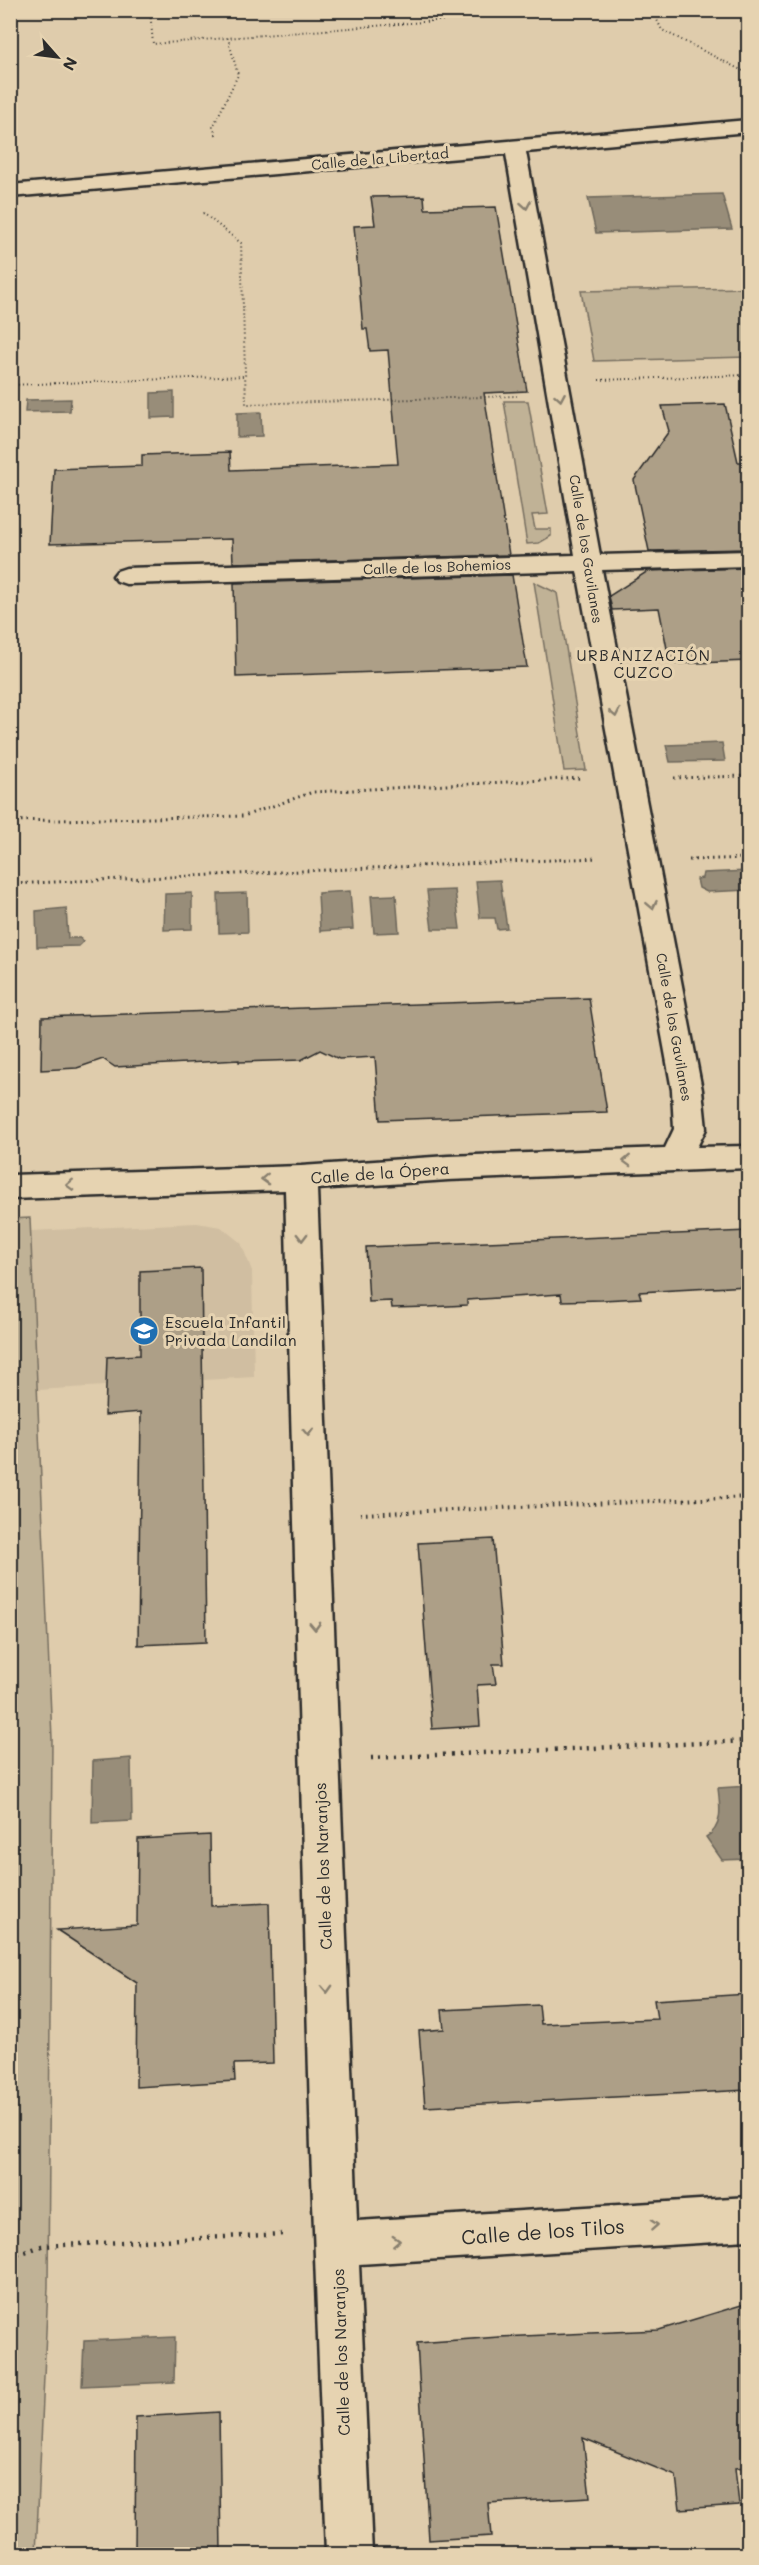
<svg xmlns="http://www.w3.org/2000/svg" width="759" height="2565" font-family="Mali,sans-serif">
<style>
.built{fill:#d0bea1}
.green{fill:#c0b296;stroke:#766e60;stroke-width:1.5}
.water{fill:#988d79;stroke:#6c665a;stroke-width:1.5}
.building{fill:#ad9f87;stroke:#2b2b2b;stroke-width:1.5}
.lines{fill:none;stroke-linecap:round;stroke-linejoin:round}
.minor-casing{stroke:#2b2b2b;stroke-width:5}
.path-far3{stroke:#2b2b2b;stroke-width:2;stroke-dasharray:1 3;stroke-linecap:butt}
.path-far2{stroke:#2b2b2b;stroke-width:3;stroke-dasharray:1.5 4;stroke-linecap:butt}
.path-far1{stroke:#2b2b2b;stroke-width:4;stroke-dasharray:1.5 4.5;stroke-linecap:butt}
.path{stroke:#2b2b2b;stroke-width:4.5;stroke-dasharray:2 6;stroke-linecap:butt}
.minor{fill:#e6d3b1;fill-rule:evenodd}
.oneway{stroke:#887f6e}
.labels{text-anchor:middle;stroke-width:6;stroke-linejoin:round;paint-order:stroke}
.far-street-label{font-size:14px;fill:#2b2b2b;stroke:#e6d3b1}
.far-neighbourhood-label{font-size:15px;letter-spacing:1.5px;fill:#2b2b2b;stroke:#e6d3b1}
.street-label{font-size:16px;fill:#2b2b2b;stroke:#e6d3b1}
.poi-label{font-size:16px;fill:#2b2b2b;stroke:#e6d3b1;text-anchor:start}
.near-street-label{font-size:20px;fill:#2b2b2b;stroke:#e6d3b1}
</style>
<rect width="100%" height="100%" fill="#dfccac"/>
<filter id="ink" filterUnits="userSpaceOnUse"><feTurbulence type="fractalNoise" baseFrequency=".0167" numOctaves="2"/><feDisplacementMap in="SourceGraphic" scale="12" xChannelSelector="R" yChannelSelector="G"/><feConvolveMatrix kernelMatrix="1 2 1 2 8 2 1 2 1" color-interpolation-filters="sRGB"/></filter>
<g filter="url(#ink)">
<path class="built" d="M197 1223 221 1227 241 1243 252 1271 254 1377 38 1390 31 1231Z"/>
<path class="green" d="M748 288V357L594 361 581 291Z
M504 401H528L548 514 532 515 535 529H551V536L539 543 527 544Z
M534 582 557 593 586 770 564 771Z
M30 1218 52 1739 48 2287 36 2554H11L10 1219Z"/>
<path class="water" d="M722 194 732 229 596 233 588 198Z
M174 392V417L151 418V393Z
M71 399 70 411 25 412 26 400Z
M261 412 262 436 237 437V413Z
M722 743 725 761 670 762 666 745Z
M748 871V890L707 892 699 888 697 879 702 878 703 873Z
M500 880 507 928 497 929 495 918H480L476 881Z
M455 890 460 929H432L427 891Z
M350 891 353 929 320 931 318 893Z
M192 893V929L164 930 165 894Z
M247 893 248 932 219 933 218 894Z
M396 895 399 932 374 933 371 896Z
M66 908 68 938H80L83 942 79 946 37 947 36 911Z
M131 1758 132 1821 92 1823 93 1761Z
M748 1786V1859L722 1860 706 1837C724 1827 720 1806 718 1788Z
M175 2337 174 2382 82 2386 84 2341Z"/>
<path class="building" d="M424 196 425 209 496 207 527 391 484 393 509 555 233 563 232 539 50 544 54 469 142 466V455L230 452 231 470 398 464 388 350 370 351 367 329H363L354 226 375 225 371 197Z
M725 404 738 462H748V549L649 551 634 480 669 431 662 406Z
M748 568V661L670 664 659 608 612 610 609 596 648 571Z
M512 575 527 667 236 677 234 583Z
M589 998 607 1112 380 1120 375 1057 339 1059 320 1050 301 1060 239 1062V1060L115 1067 103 1059 77 1068 41 1070 42 1017Z
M748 1231V1286L639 1292 641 1298 602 1300 562 1301 561 1294 467 1300V1305L429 1307 392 1308 391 1301 369 1302 366 1247Z
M201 1268 206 1642 138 1645 141 1412 105 1415 107 1357 140 1355V1271Z
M493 1539 504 1664H493L496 1684 477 1685 480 1726 432 1729 418 1543Z
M210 1835 211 1906 269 1903 273 2063 234 2064 235 2081 136 2087 137 1983 57 1930 137 1925 138 1839Z
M748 1994V2090L425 2107 419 2031 444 2029 442 2010 539 2005 541 2024 631 2020 657 2019 654 2000Z
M748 2303V2467L735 2468 739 2505 680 2509 676 2476 583 2438 590 2497 488 2503 491 2536 429 2540 417 2343 499 2337 659 2330Z
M219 2412 221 2554H135L136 2417Z"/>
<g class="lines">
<g class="minor-casing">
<path id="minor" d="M748 120V132L526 152 600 555 748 551V566L602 570 702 1090 706 1129 697 1147 748 1146V1168L448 1180 317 1189 357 2221 748 2197V2240L359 2264 372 2554H326L311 2149 285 1190 10 1199V1175L301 1166 448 1156 665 1148 674 1129 672 1090 577 571 126 584 117 581 113 576 117 571 126 568 575 555 506 154 10 197V185Z"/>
</g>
<path class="path-far3" d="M150 10 153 44 570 10
M444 10 448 20
M652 10 662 30 743 71 748 77
M216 135 213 127 238 75 228 38
M203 213 241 243 246 404 517 396
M599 380 748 375
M10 385 245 376"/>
<path class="path-far2" d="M674 778 748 776
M10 821 244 816 313 792 583 778
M689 860 748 858
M10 884 597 858"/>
<path class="path-far1" d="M742 1497 748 1545
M360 1514 748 1497"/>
<path class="path" d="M371 1758 748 1741
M10 2257 42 2246 284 2234"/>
<use href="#minor" class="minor"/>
</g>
<defs><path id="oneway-chevron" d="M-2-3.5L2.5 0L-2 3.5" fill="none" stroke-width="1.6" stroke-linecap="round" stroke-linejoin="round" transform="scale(1.5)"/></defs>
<g class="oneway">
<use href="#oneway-chevron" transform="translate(526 205) rotate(80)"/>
<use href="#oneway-chevron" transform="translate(560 397) rotate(80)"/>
<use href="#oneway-chevron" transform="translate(615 713) rotate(79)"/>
<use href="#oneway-chevron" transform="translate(652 905) rotate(79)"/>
<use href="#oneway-chevron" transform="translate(627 1161) rotate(178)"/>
<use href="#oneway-chevron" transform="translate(265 1179) rotate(178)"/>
<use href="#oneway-chevron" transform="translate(70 1185) rotate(178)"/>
<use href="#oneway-chevron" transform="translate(302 1237) rotate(89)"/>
<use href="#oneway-chevron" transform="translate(308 1432) rotate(88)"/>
<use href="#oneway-chevron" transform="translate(315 1626) rotate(88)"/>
<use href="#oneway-chevron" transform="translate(327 1989) rotate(88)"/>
<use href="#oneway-chevron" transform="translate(654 2225) rotate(-4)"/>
<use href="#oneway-chevron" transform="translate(396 2241) rotate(-3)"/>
</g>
</g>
<defs>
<g id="school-disc" transform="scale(1.5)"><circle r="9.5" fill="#1f6fb2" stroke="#e6d3b1"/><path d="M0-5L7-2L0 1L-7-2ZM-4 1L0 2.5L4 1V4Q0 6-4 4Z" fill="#fff"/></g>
</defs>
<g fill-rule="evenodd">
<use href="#school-disc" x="144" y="1331"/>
</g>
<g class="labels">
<g class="far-street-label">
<text transform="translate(380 159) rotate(-5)" y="5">Calle de la Libertad</text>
<text transform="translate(586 549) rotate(81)" y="5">Calle de los Gavilanes</text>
<text transform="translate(437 567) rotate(-2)" y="5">Calle de los Bohemios</text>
<text transform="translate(674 1027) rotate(80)" y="5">Calle de los Gavilanes</text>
</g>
<g class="far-neighbourhood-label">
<text x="644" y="661">URBANIZACIÓN<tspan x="644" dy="17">CUZCO</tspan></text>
</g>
<g class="street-label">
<text transform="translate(380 1173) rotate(-4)" y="6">Calle de la Ópera</text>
<text transform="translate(323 1866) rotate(-92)" y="6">Calle de los Naranjos</text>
<text transform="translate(341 2352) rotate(-92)" y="6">Calle de los Naranjos</text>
</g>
<g class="poi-label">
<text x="165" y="1328">Escuela Infantil<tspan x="165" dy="18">Privada Landilan</tspan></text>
</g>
<g class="near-street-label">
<text transform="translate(543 2232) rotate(-4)" y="7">Calle de los Tilos</text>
</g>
</g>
<rect width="759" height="2565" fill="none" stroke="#e6d3b1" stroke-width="36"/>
<rect x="18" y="18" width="723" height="2529" fill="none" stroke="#2b2b2b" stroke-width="2" filter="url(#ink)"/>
<g transform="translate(57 57) rotate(118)" stroke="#e6d3b1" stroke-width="4.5" paint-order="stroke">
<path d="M0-4.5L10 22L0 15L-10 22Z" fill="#2b2b2b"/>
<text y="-9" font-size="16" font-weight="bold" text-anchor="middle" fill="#2b2b2b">N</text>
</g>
</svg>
